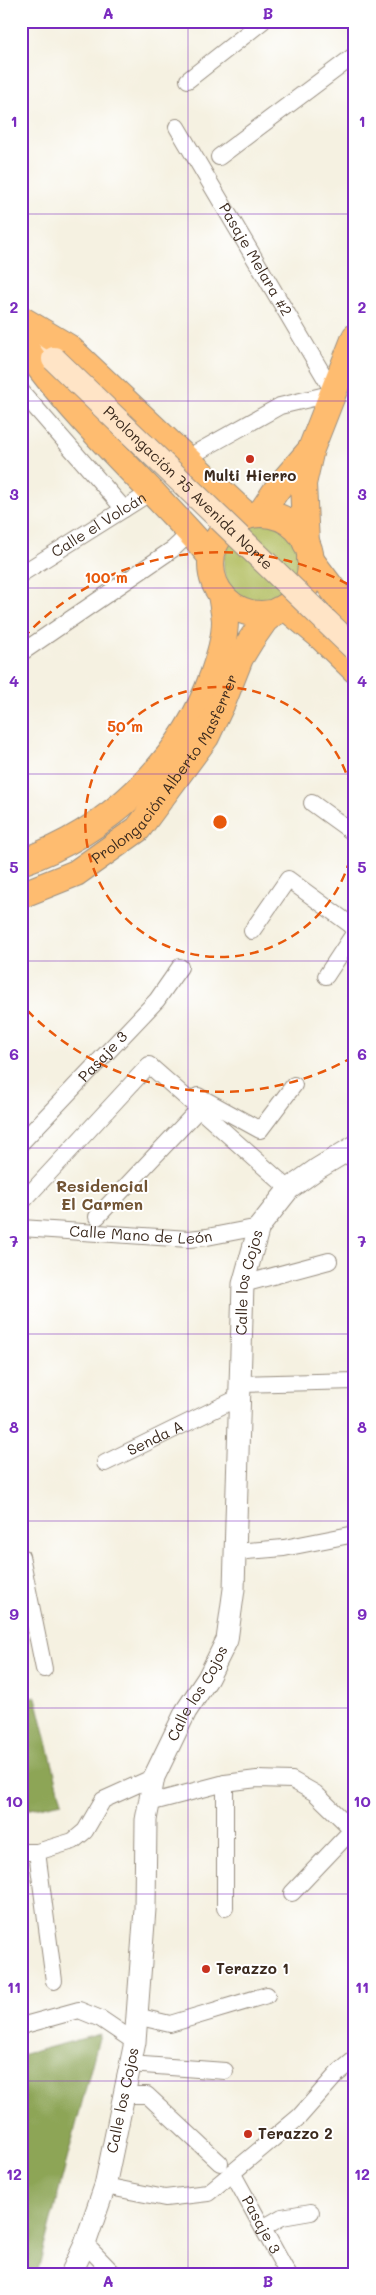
<svg xmlns="http://www.w3.org/2000/svg" width="376" height="2295" font-family="Mali,sans-serif">
<style>
.green{fill:#b2be60;stroke:#76743f}
.forest{fill:#8da556;stroke:#64683a}
.lines{fill:none;stroke-linecap:round;stroke-linejoin:round}
.minor-casing{stroke:#988e80;stroke-width:18}
.tertiary-casing{stroke:#988e80;stroke-width:23}
.secondary-casing{stroke:#988e80;stroke-width:26}
.primary-casing{stroke:#988e80;stroke-width:28}
.minor{stroke:#fff;stroke-width:16}
.tertiary{stroke:#fff;stroke-width:21}
.secondary{stroke:#ffe4c6;stroke-width:24}
.primary{stroke:#febc70;stroke-width:26}
.secondary-bridge-casing{stroke:#988e80;stroke-width:26;stroke-linecap:butt}
.secondary-bridge{stroke:#ffe4c6;stroke-width:24}
.grid{fill:none;stroke:#7b2cbf;stroke-width:1;stroke-opacity:0.55}
.ring{fill:none;stroke:#e8590c;stroke-width:2.5;stroke-dasharray:9 6}
.poi-dot{fill:#c8321e;stroke:#fff;stroke-width:2}
.labels{text-anchor:middle;stroke-width:4;stroke-linejoin:round;paint-order:stroke}
.street-label{font-size:15px;fill:#3b2a1e;stroke:#fff}
.poi-label{font-size:15px;font-weight:bold;fill:#3b2a1e;stroke:#fff;text-anchor:start}
.neighbourhood-label{font-size:16px;font-weight:bold;fill:#715333;stroke:#fff}
.centre{fill:#e8590c;stroke:#fff;stroke-width:2.5}
.ring-label{font-size:15px;text-anchor:middle;font-weight:bold;fill:#e8590c;stroke:#fff;stroke-width:4;stroke-linejoin:round;paint-order:stroke}
.neatline{fill:none;stroke:#7b2cbf;stroke-width:2}
.grid-label{font-size:16px;text-anchor:middle;font-weight:bold;fill:#7b2cbf}
</style>
<rect width="100%" height="100%" fill="#fff"/>
<filter id="ink" filterUnits="userSpaceOnUse"><feTurbulence type="fractalNoise" baseFrequency=".02" numOctaves="2"/><feDisplacementMap in="SourceGraphic" scale="10" xChannelSelector="R" yChannelSelector="G"/><feConvolveMatrix kernelMatrix="1 2 1 2 8 2 1 2 1" color-interpolation-filters="sRGB"/></filter>
<filter id="wash" filterUnits="userSpaceOnUse"><feTurbulence type="fractalNoise" baseFrequency=".0096" numOctaves="4" result="noise"/><feDisplacementMap in="SourceGraphic" scale="20" xChannelSelector="R" yChannelSelector="G"/><feGaussianBlur stdDeviation="1.12" result="paint"/><feColorMatrix in="noise" values="0 0 0 0 0 0 0 0 0 0 0 0 0 0 0 0 0 1.4 0 .05"/><feComposite in="paint" operator="in"/></filter>
<g filter="url(#wash)">
<rect width="100%" height="100%" fill="#f5f1e1"/>
<path class="green" d="M268 522 282 527 295 537 304 568 299 584 267 604C228 605 208 562 237 535 239 533 243 528 245 527 251 524 262 524 268 522Z"/>
<path class="forest" d="M36 1697 62 1802 21 1811V1699Z
M100 2034 37 2274H21V2055Z"/>
</g>
<g filter="url(#ink)">
<g class="lines">
<g class="minor-casing">
<g id="minor">
<path d="M188 80 263 21"/>
<path id="s1" d="M177 127 334 393 280 406 185 459"/>
<path d="M219 157 355 55"/>
<path d="M21 391 124 509"/>
<path id="s2" d="M21 574 151 492"/>
<path d="M21 653 173 549 191 532"/>
<path d="M312 803 355 834"/>
<path d="M252 931 288 879 355 928"/>
<path d="M326 976 355 932"/>
<path d="M198 1096 260 1130 294 1085"/>
<path id="s3" d="M21 1143 157 1000 180 967"/>
<path d="M25 1199 149 1065 199 1109"/>
<path d="M97 1217 199 1109 289 1189"/>
<path id="s4" d="M21 1228 189 1239 207 1237 259 1227"/>
<path d="M243 1284 329 1261"/>
<path d="M241 1384 355 1381"/>
<path id="s5" d="M105 1463 240 1397"/>
<path d="M235 1552 284 1548 355 1534"/>
<path d="M21 1556 44 1669"/>
<path d="M225 1783V1908"/>
<path d="M149 1803 225 1783 257 1779 292 1780 315 1793 355 1832"/>
<path d="M21 1852H37L73 1841 85 1831 103 1800 154 1777"/>
<path d="M37 1852 54 1981"/>
<path d="M292 1893 352 1830"/>
<path d="M136 2016 170 2024 267 1995"/>
<path d="M21 2026 79 2010 101 2019 135 2042"/>
<path d="M130 2064 225 2071"/>
<path d="M124 2095H147L220 2163"/>
<path id="s6" d="M233 2174 288 2274"/>
<path d="M105 2186 165 2198 208 2193 299 2117 337 2074 355 2059"/>
<path d="M263 2228 282 2217 311 2212"/>
<path d="M85 2244 114 2274"/>
</g>
</g>
<g class="tertiary-casing">
<g id="tertiary">
<path id="s7" d="M71 2274 85 2244 105 2186 135 2042 145 1909 146 1820 154 1777 186 1711 208 1678 227 1640 234 1589 243 1284 259 1227 289 1189 317 1169 355 1146"/>
</g>
</g>
<g class="secondary-casing">
<path id="secondary" d="M21 328 54 359"/>
</g>
<g class="primary-casing">
<g id="primary">
<path d="M21 319 68 347 247 516"/>
<path d="M21 342C58 396 106 445 152 492 172 514 193 534 211 557"/>
<path d="M261 513 277 489 308 453"/>
<circle cx="261" cy="564" r="50"/>
<path d="M306 543 303 484 311 449 355 337"/>
<path d="M310 559 334 591 355 615"/>
<path d="M285 607 319 635 355 670"/>
<path d="M21 862C108 832 182 762 213 675 219 657 225 640 225 620 224 611 222 602 221 594"/>
<path id="s8" d="M21 895 76 873 138 829 206 737 223 701 240 658 251 640 265 620 278 610"/>
</g>
</g>
<use href="#minor" class="minor"/>
<use href="#tertiary" class="tertiary"/>
<use href="#secondary" class="secondary"/>
<use href="#primary" class="primary"/>
<g class="secondary-bridge-casing">
<g id="secondary-bridge">
<path id="s9" d="M54 359 355 649"/>
</g>
</g>
<use href="#secondary-bridge" class="secondary-bridge"/>
</g>
</g>
<path class="grid" d="M188 21V2274M21 214H355M21 401H355M21 588H355M21 774H355M21 961H355M21 1148H355M21 1334H355M21 1521H355M21 1708H355M21 1894H355M21 2081H355"/>
<g class="ring">
<path d="M355 830A135 135 0 1 1 355 814"/>
<path d="M353 1057A270 270 0 0 1 23 1006M23 638A270 270 0 0 1 353 587"/>
</g>
<g class="poi-dot">
<circle cx="250" cy="459" r="5"/>
<circle cx="206" cy="1969" r="5"/>
<circle cx="248" cy="2134" r="5"/>
</g>
<g class="labels">
<g class="street-label">
<text dy="5" stroke="none"><textPath href="#s1" startOffset="154">Pasaje Melara #2</textPath></text>
<text dy="5" stroke="none"><textPath href="#s9" startOffset="186">Prolongación 75 Avenida Norte</textPath></text>
<text dy="5" stroke="none"><textPath href="#s2" startOffset="92">Calle el Volcán</textPath></text>
<text dy="5" stroke="none"><textPath href="#s8" startOffset="199">Prolongación Alberto Masferrer</textPath></text>
<text dy="5" stroke="none"><textPath href="#s3" startOffset="119">Pasaje 3</textPath></text>
<text dy="5" stroke="none"><textPath href="#s4" startOffset="120">Calle Mano de León</textPath></text>
<text dy="5" stroke="none"><textPath href="#s7" startOffset="1022">Calle los Cojos</textPath></text>
<text dy="5" stroke="none"><textPath href="#s5" startOffset="56">Senda A</textPath></text>
<text dy="5" stroke="none"><textPath href="#s7" startOffset="602">Calle los Cojos</textPath></text>
<text dy="5" stroke="none"><textPath href="#s7" startOffset="182">Calle los Cojos</textPath></text>
<text dy="5" stroke="none"><textPath href="#s6" startOffset="58">Pasaje 3</textPath></text>
</g>
<g class="poi-label">
<text x="250" y="481" text-anchor="middle">Multi Hierro</text>
<text x="216" y="1974">Terazzo 1</text>
<text x="258" y="2139">Terazzo 2</text>
</g>
<g class="neighbourhood-label">
<text x="102" y="1192">Residencial<tspan x="102" dy="18">El Carmen</tspan></text>
</g>
</g>
<circle cx="220" cy="822" r="8" class="centre"/>
<g class="ring-label">
<text x="106" y="583">100 m</text>
<text x="125" y="732">50 m</text>
</g>
<rect width="376" height="2295" fill="none" stroke="#fff" stroke-width="55"/>
<rect x="28" y="28" width="320" height="2240" class="neatline"/>
<g class="grid-label">
<text x="108" y="19">A</text>
<text x="268" y="19">B</text>
<text x="14" y="127">1</text>
<text x="362" y="127">1</text>
<text x="14" y="313">2</text>
<text x="362" y="313">2</text>
<text x="14" y="500">3</text>
<text x="362" y="500">3</text>
<text x="14" y="687">4</text>
<text x="362" y="687">4</text>
<text x="14" y="873">5</text>
<text x="362" y="873">5</text>
<text x="14" y="1060">6</text>
<text x="362" y="1060">6</text>
<text x="14" y="1247">7</text>
<text x="362" y="1247">7</text>
<text x="14" y="1433">8</text>
<text x="362" y="1433">8</text>
<text x="14" y="1620">9</text>
<text x="362" y="1620">9</text>
<text x="14" y="1807">10</text>
<text x="362" y="1807">10</text>
<text x="14" y="1993">11</text>
<text x="362" y="1993">11</text>
<text x="14" y="2180">12</text>
<text x="362" y="2180">12</text>
<text x="108" y="2287">A</text>
<text x="268" y="2287">B</text>
</g>
</svg>
